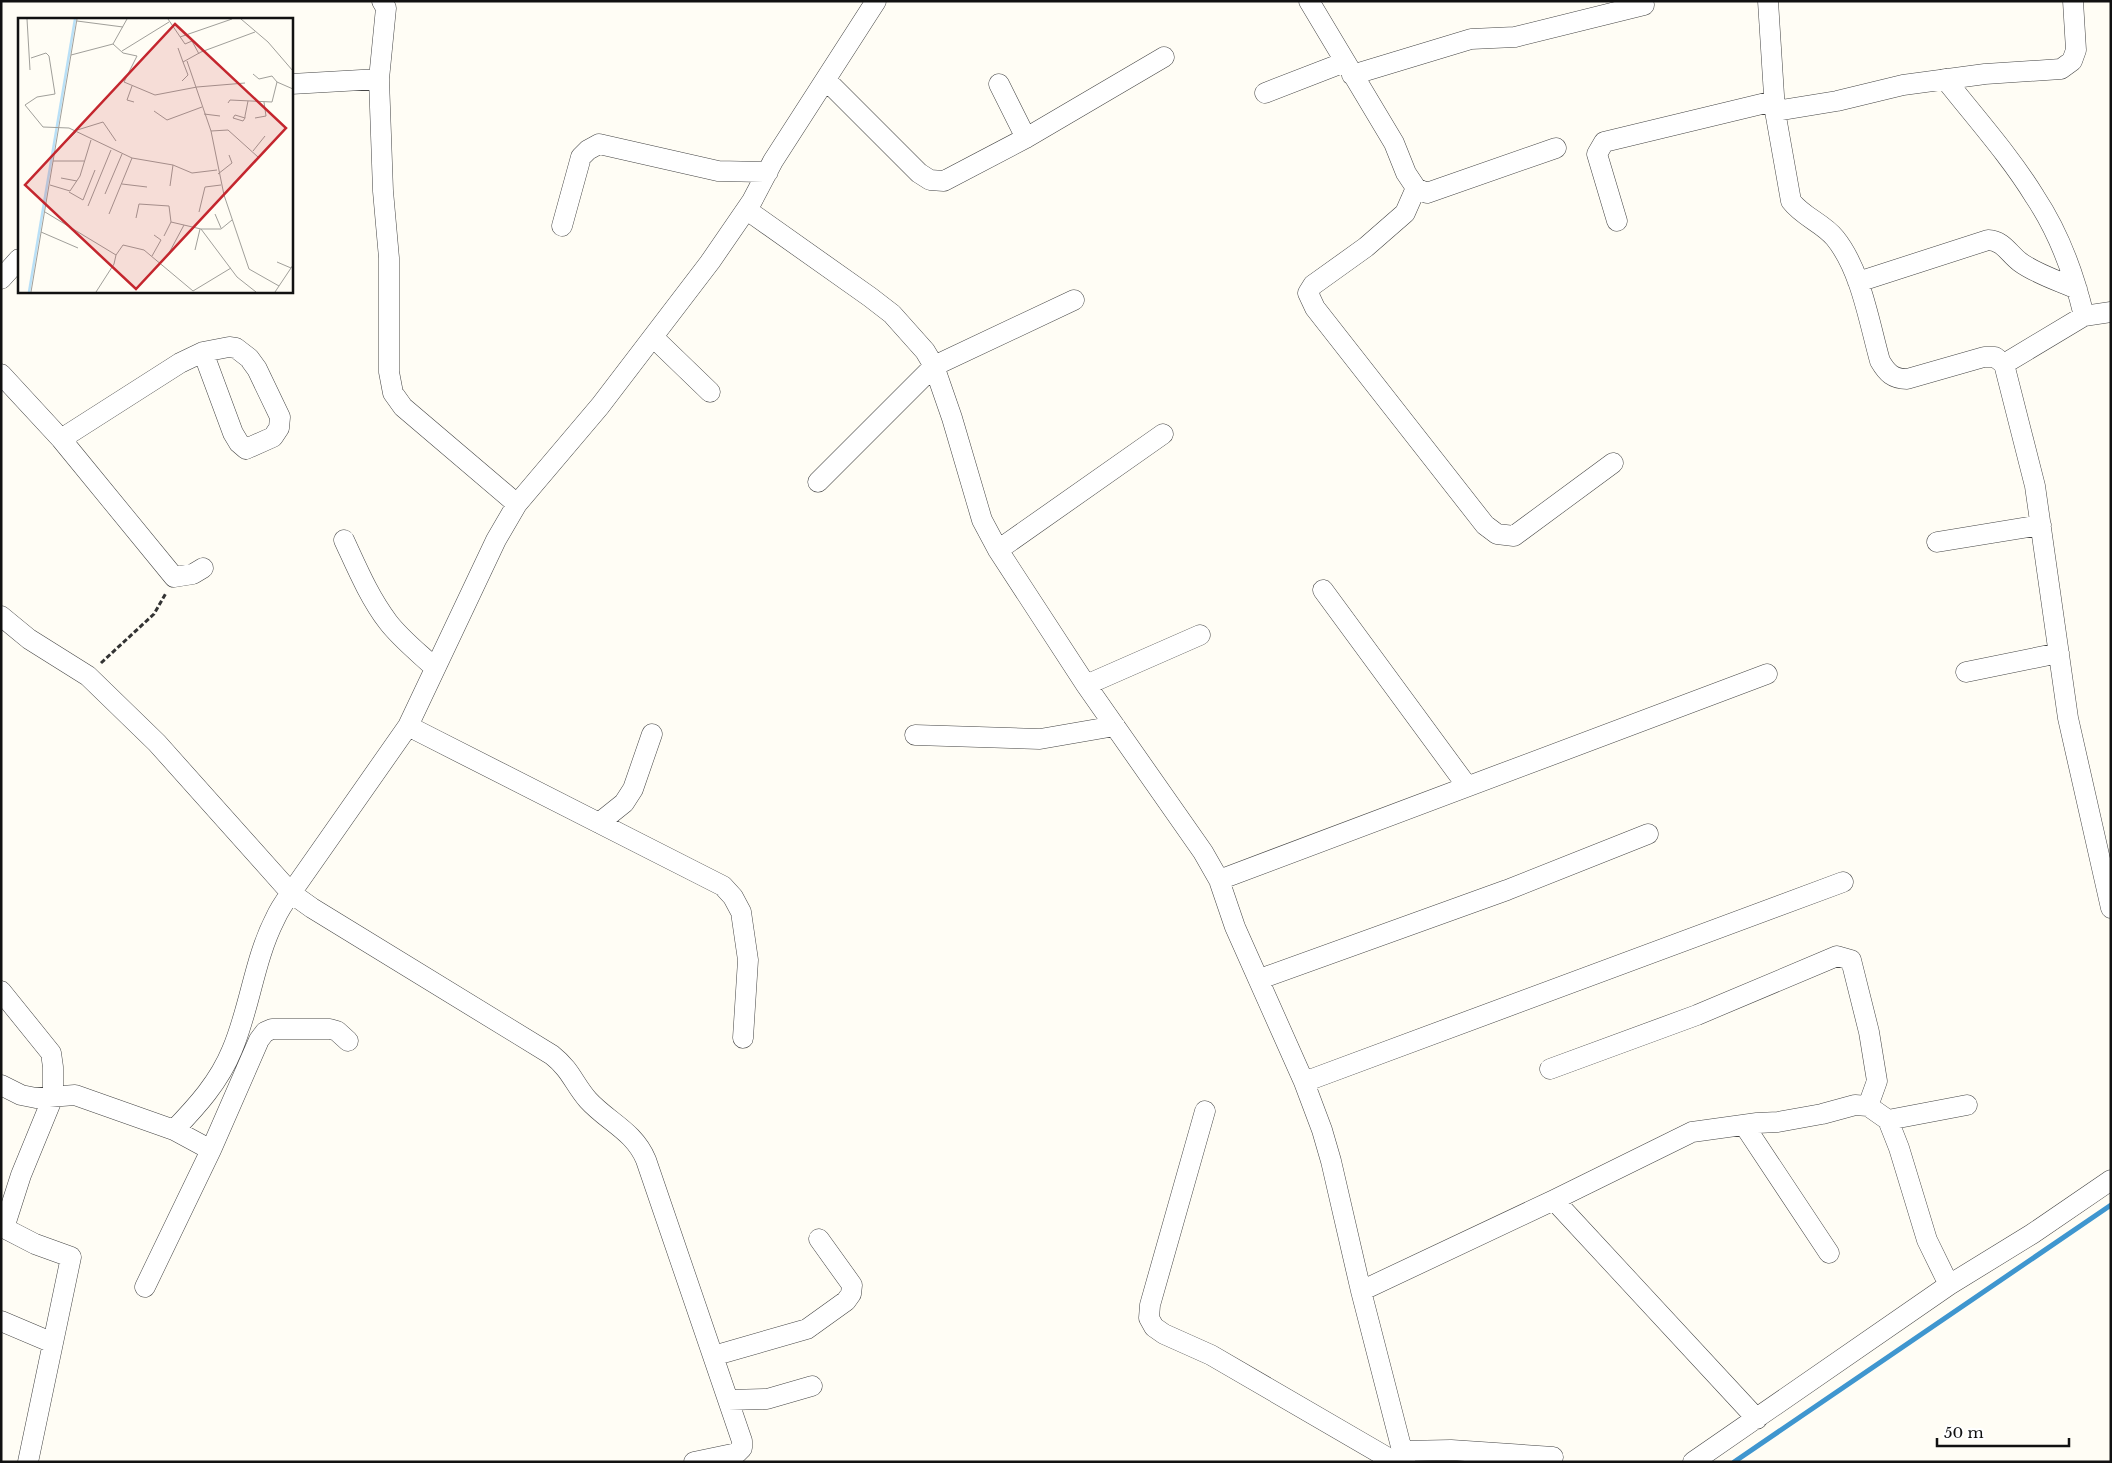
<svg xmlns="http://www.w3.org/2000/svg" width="2112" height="1463" font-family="'Libre Baskerville',serif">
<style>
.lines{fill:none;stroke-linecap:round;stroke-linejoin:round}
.stream{stroke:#3f96cf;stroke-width:5}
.minor-casing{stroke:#444;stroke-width:21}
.path{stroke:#333;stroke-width:3;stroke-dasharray:5 2.5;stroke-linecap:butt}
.minor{stroke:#fff;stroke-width:20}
.inset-river{fill:none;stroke:#b9e0f7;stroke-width:2.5}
.inset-road{fill:none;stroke:#a09f9a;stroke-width:1}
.view{fill:#c4262e;fill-opacity:0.15;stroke:#c4262e;stroke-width:2.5}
.inset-edge{fill:none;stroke:#111;stroke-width:2.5}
</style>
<rect width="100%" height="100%" fill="#fffdf5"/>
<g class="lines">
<path class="stream" d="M1734 1462 2111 1205"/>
<g class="minor-casing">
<path id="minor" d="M382 1 386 8 379 79 383 191 389 258V372L393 393 403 407 517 504
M1309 1 1394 143 1406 173 1416 188 1427 193 1556 148
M1768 1 1775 111 1791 201C1803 217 1823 223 1835 238 1861 270 1869 322 1880 361 1887 373 1893 379 1907 379L1984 357H1995L2004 364
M1352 75 1471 39 1515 37 1644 5
M1945 79C1975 117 2010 156 2035 197 2059 233 2074 274 2084 316
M826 80 919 173 930 180 944 181 1026 138 1164 57
M291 84 379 79
M999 84 1026 138
M1265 93 1345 62
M1775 111 1837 101 1903 85 1985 74 2061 69 2072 61 2076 50 2073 1
M1416 188 1405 213 1366 247 1313 285 1308 293 1315 308 1485 525 1497 534 1514 536 1613 463
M747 210 870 297 892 314 925 351 934 366 952 418 982 520 998 550 1086 685 1203 852 1219 880 1235 927 1304 1082 1322 1130 1331 1161 1361 1291 1405 1462
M1617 221 1597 154 1604 142 1774 101
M562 226 581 157 588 150 599 144 718 171 768 172
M1 279 19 259
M1858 282 1988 240C2004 241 2008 253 2020 262 2036 274 2059 281 2077 289
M2111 312 2084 316 2004 364 2035 486 2068 718 2111 908
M653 337 710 392
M1 374 61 439 174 577 193 574 203 568
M61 439 180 363 203 352 229 347 236 348 249 358 257 369 280 417 279 428 273 437 246 449 239 443 233 433 203 352
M818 482 934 366 1074 300
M344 540C357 568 369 597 388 622 401 639 419 653 435 668
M1937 542 2041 525
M998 550 1163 434
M1323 590 1467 786
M1 616 29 639 88 676 157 743 291 893 312 908 552 1055C571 1070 574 1084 588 1100 608 1122 634 1131 646 1160L742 1441V1448L737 1453 694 1462
M1966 672 2059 653
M1086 685 1200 635
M408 726 723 886 733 897 741 912 748 960 743 1038
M915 735 1040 739 1115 726
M599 823 624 803 633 789 652 734
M1219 880 1767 674
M1260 979 1507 890 1648 834
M1 991 51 1053 53 1067V1097L21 1175 4 1228 35 1244 71 1257 28 1462
M1550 1069 1697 1015 1837 956 1851 960 1869 1032 1877 1081 1868 1106
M1304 1082 1843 882
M1 1085 21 1095 36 1098 75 1095 174 1130 211 1150 145 1287
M1205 1111 1150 1305 1149 1318 1154 1327 1164 1334 1211 1355 1395 1462
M1888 1120 1967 1105
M1744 1125 1829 1253
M174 1130C197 1106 219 1082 232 1050 250 1008 254 960 275 919 279 910 285 901 291 893L408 726 496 540 517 504 600 406 710 262 752 201 773 161 876 1
M211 1150 259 1040 265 1032 272 1029H330L337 1031 348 1041
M1554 1200 1757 1419
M1361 1291 1554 1200 1692 1132 1757 1123 1778 1122 1822 1114 1855 1105 1868 1106 1888 1120 1899 1148 1927 1240 1949 1285
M1 1321 53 1343
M713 1356 807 1329 846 1301 851 1294 852 1285 819 1239
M728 1400 767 1399 812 1386
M1402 1451 1451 1450 1553 1457
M1693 1462 1949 1285 2032 1234 2111 1180"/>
</g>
<path class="path" d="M101 663 154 614 166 593"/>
<use href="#minor" class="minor"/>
</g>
<g transform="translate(18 18)">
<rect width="275" height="275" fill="#fffdf5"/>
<path class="inset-river" d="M11 274 57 1"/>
<path class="inset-road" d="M9 1 12 52M109 1 95 26 105 35 119 38 106 64 137 77 179 69 227 65M150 1 167 26 174 23 181 36M223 1 250 24 275 53M59 3 105 9M162 19 214 1M160 30 165 44 183 34 237 14M104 33 151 4M53 37 95 26M13 40 28 35 31 38 37 76 19 79 7 87 25 109 51 110 114 140 155 147 174 155 199 152M169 43 193 113 206 177 231 251 261 268M235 56 241 61 254 58 259 64 275 71M164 63 170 57 165 44M114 68 109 82 116 84M210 85 212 82 254 84 259 64M136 93 149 102 184 89M186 96 202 98M227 100 217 97 215 100 225 103 227 100V98L230 83M237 100 248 98 246 84M56 113 85 104 98 123M193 113 210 112 240 139 246 133M47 125 58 114M235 133 247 118M35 143H66M200 156 214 145 211 137M43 160 59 163M104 166 129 169M32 167 52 173 62 158 73 122M152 168 155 147M51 174 65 182 77 152M87 176 104 136M70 188 93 132M27 194 98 237 96 246 78 274M181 194 187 169 203 167M91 196 114 140M197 196 203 210M118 200 121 186 151 188 153 204M183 211 219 259 238 274M23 214 60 230M146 218 153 204 183 211H203L214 202M177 232 182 211M151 235 166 207M98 237 105 227 126 232 175 273 213 250M134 238 143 222 136 217M259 244 273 250M13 274 59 1M257 274 275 247"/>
<path class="view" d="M157 6 268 110 118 271 7 167Z"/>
<rect width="275" height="275" class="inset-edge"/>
</g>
<rect width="2112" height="1463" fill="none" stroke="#111111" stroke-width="5"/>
<path d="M1937 1438v8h132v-8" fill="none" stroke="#111111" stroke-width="2.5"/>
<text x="1944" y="1438" font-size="15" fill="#111111" stroke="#ffffff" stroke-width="4" paint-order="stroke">50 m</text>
</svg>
